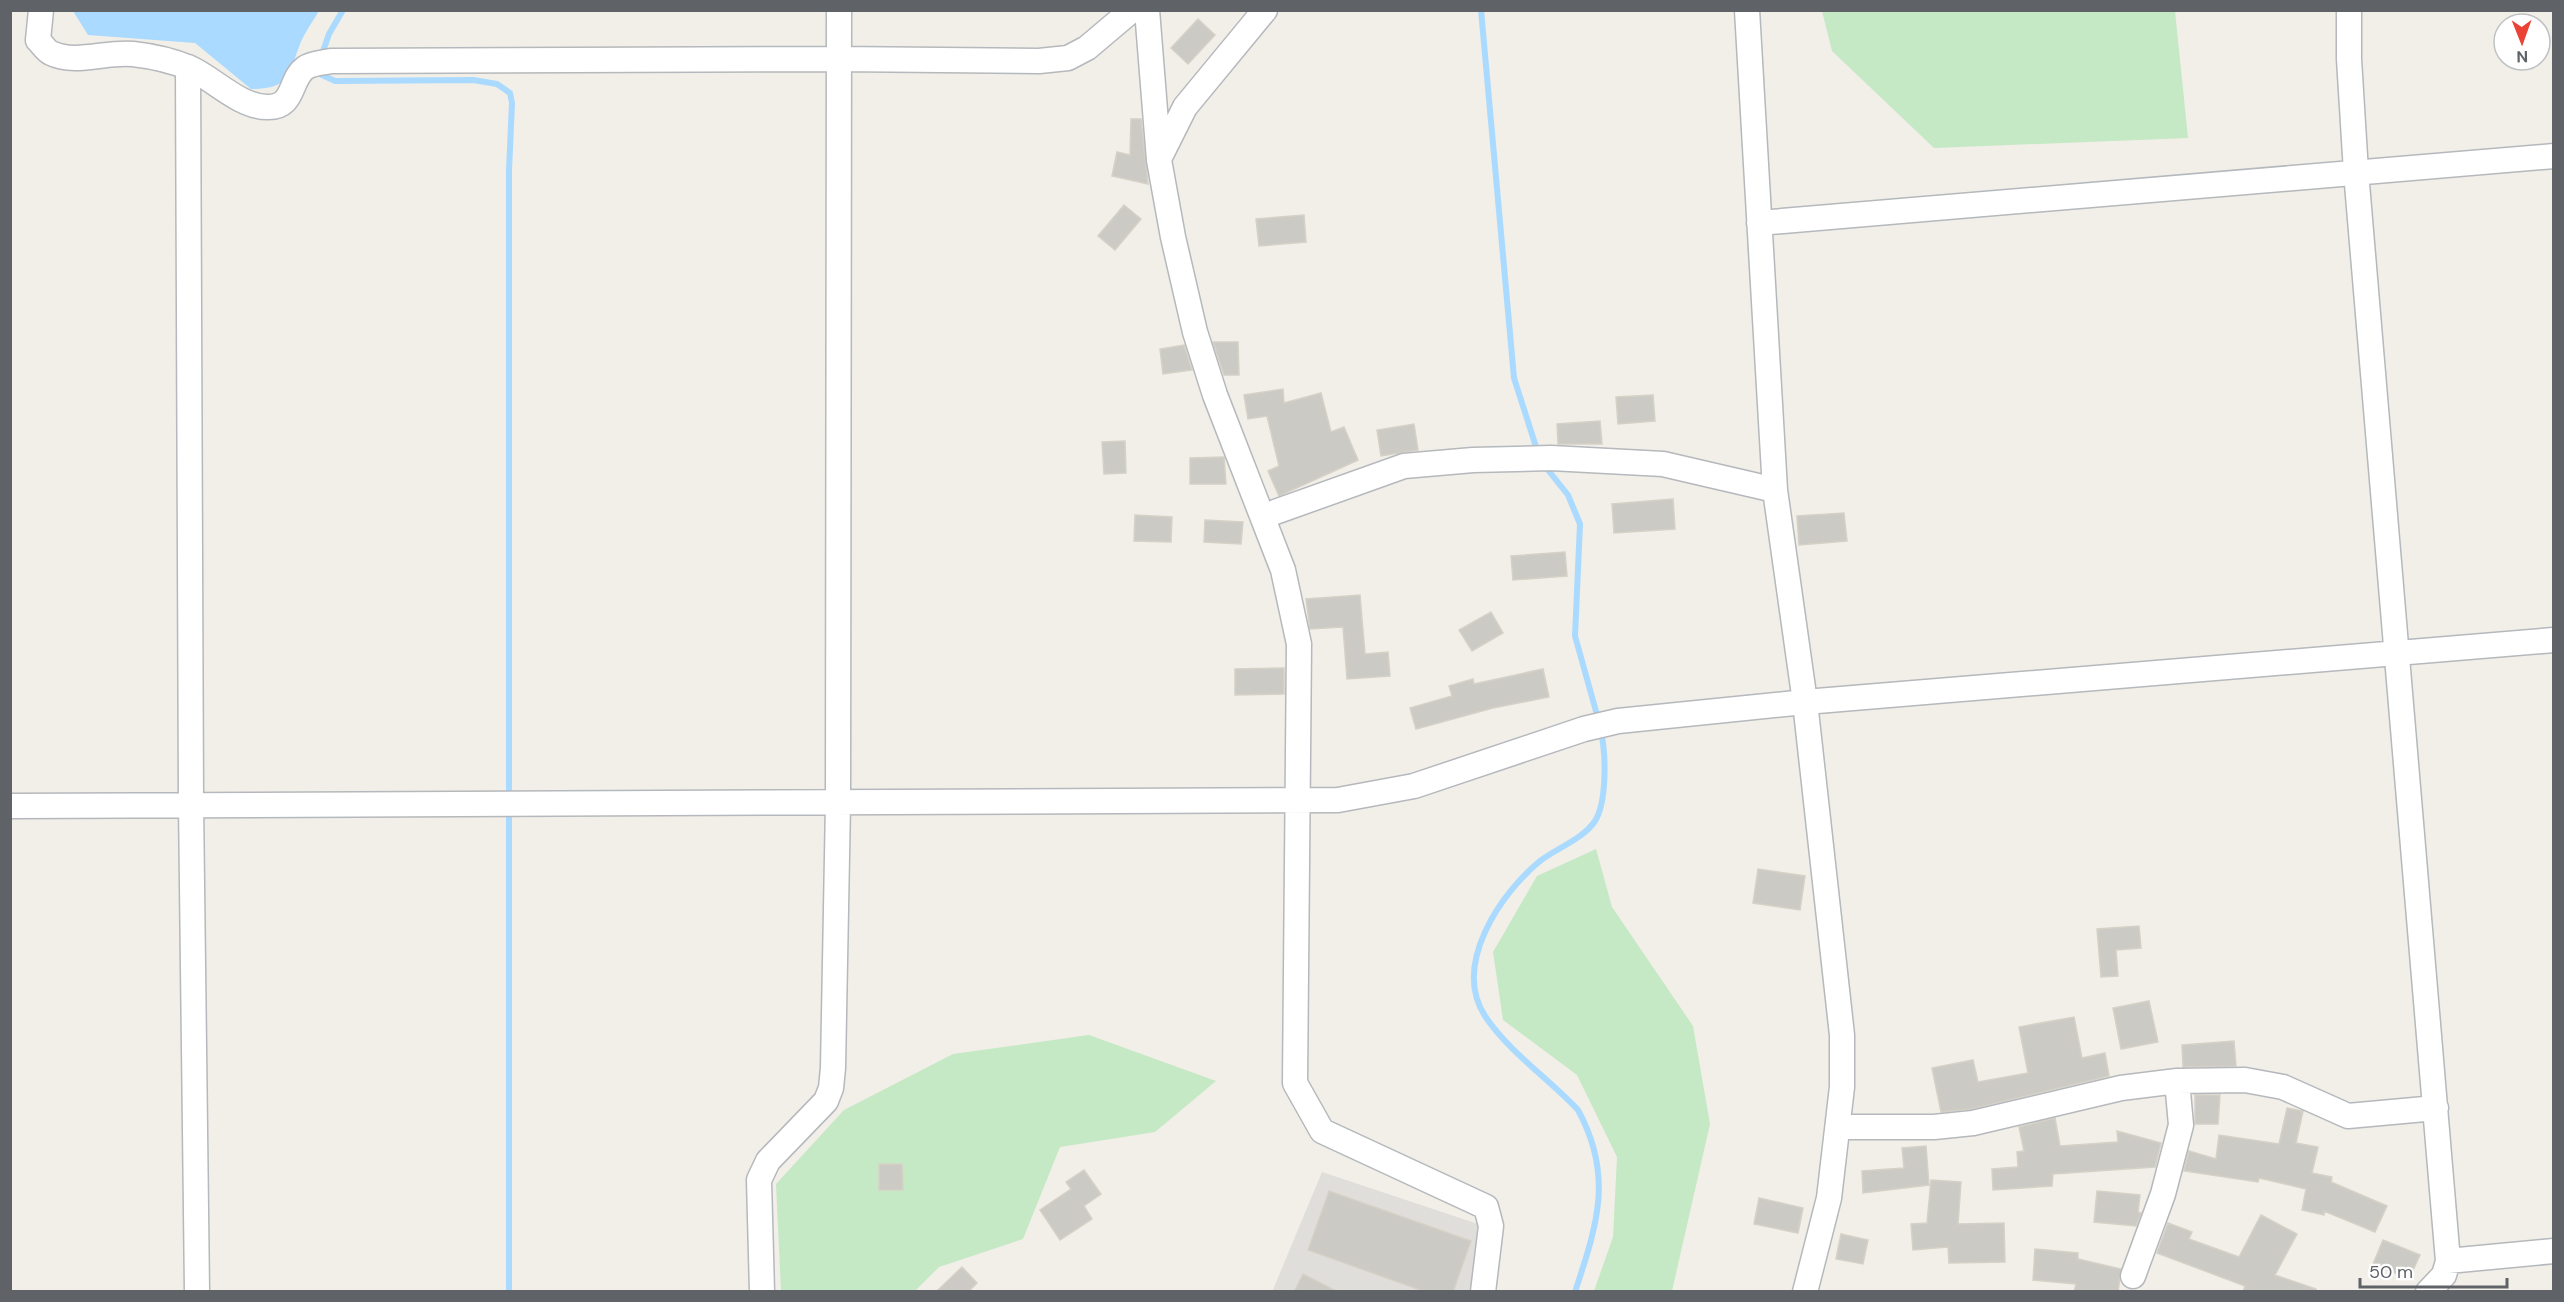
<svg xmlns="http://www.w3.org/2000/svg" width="2564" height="1302" font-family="'DM Sans',sans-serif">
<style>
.industrial{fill:#e0deda}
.green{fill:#c5e8c5}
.water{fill:#aadaff}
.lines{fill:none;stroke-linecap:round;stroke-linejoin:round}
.stream{stroke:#aadaff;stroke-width:6}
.building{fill:#cccac5;stroke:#d6d1c6;stroke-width:1.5}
.minor-casing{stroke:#b5b8bc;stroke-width:27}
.minor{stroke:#fff;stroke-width:24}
</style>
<rect width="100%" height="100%" fill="#f1efe8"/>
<path class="industrial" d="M1322 1172 1484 1226 1479 1291 1272 1292Z"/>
<path class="green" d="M1822 11H2175L2188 138 1934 148 1832 51Z
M1596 849 1612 907 1693 1026 1710 1124 1672 1291H1594L1613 1237 1617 1157 1577 1075 1503 1020 1493 952 1537 876Z
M1089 1035 1216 1081 1155 1132 1060 1147 1023 1239 939 1267 915 1291H781L776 1184 844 1110 953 1054Z"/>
<path class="water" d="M73 11V10L319 11C313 21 305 32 300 44 288 76 289 89 251 89L195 43 88 35Z"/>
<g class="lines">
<path class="stream" d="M1481 10 1514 378 1538 453
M321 57 329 34 343 10
M320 67 322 75 335 81 473 80 497 84 510 93 512 103 509 170V799
M1544 465 1568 495 1580 524 1575 636 1599 722
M509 809V1292
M1575 1292C1597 1225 1614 1176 1578 1110 1549 1079 1509 1052 1485 1016 1452 965 1500 894 1540 861 1557 848 1583 839 1595 821 1607 802 1606 754 1601 732"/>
</g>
<path class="building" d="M1198 19 1215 35 1188 64 1171 48Z
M1131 119H1141L1148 184 1112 176 1117 152 1130 155Z
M1124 205 1141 219 1115 250 1098 236Z
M1304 215 1306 242 1259 246 1256 219Z
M1213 342H1238L1239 375H1224Z
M1184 345 1192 370 1163 374 1160 349Z
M1283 389 1284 403 1321 393 1331 432 1344 427 1358 460 1279 496 1268 471 1279 466 1267 416 1248 419 1244 395Z
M1653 395 1655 421 1618 424 1616 397Z
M1600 421 1602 444H1558L1557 424Z
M1414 424 1418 450 1381 456 1377 430Z
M1125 441 1126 473 1104 474 1102 442Z
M1224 457 1226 484H1190V458Z
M1673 499 1675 529 1614 533 1612 504Z
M1844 513 1847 541 1799 545 1797 516Z
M1135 515 1172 517 1171 542 1134 541Z
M1205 520 1243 522 1241 544 1204 542Z
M1565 552 1567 576 1513 580 1511 556Z
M1360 595 1365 654 1388 652 1390 676 1347 679 1343 627 1310 629 1306 599Z
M1491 612 1503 633 1472 651 1459 630Z
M1284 668V694L1235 695V669Z
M1543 669 1549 697 1493 708 1416 729 1410 708 1452 696 1449 686 1473 679 1474 684Z
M1758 869 1805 876 1800 910 1753 903Z
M2139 926 2141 948 2116 950 2118 976 2101 977 2097 929Z
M2149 1001 2158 1042 2121 1049 2113 1008Z
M2074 1017 2082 1058 2105 1053 2109 1076 1971 1109 1941 1112 1932 1068 1973 1060 1978 1082 2028 1073 2019 1027Z
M2234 1041 2236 1066 2183 1067 2182 1045Z
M2195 1095H2220L2218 1124H2195Z
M2287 1108 2303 1111 2296 1143 2318 1147 2312 1173 2332 1177 2331 1182 2387 1206 2375 1232 2324 1211V1215L2302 1210 2306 1189 2259 1178 2258 1182 2184 1171 2189 1151 2216 1159 2219 1135 2279 1144Z
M2055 1118 2060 1146 2118 1142 2117 1131 2161 1143 2155 1167 2053 1174 2052 1186 1993 1190 1992 1169 2018 1167 2017 1152 2024 1151 2019 1127Z
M1926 1146 1929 1185 1863 1193 1862 1171 1904 1168 1902 1148Z
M879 1164H902L903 1190H879Z
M1084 1170 1101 1194 1084 1206 1092 1219 1060 1240 1040 1210 1071 1189 1066 1182Z
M1931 1180 1961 1182 1958 1224 2004 1223 2005 1262 1949 1263 1948 1247 1913 1250 1911 1224 1927 1223Z
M1329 1191 1471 1241 1453 1292H1426L1308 1250Z
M2097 1191 2140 1195 2138 1212 2141 1213 2136 1226 2094 1222Z
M1759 1198 1803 1208 1798 1233 1754 1224Z
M2261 1215 2297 1234 2275 1275 2316 1289V1292H2243L2245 1286 2157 1253 2168 1223 2192 1232 2189 1239 2239 1257Z
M1841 1234 1868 1240 1863 1264 1836 1259Z
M2383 1240 2420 1255 2409 1279 2373 1264Z
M2035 1249 2078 1253V1259L2121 1269 2118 1292H2074L2076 1284 2033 1280Z
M962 1267 977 1283 968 1292H936Z
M1303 1274 1338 1292H1294Z"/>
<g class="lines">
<g class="minor-casing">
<path id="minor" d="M41 10 38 40C42 44 46 51 51 53 75 65 107 51 133 54 151 56 173 61 190 68 214 79 240 107 267 107 295 108 289 80 305 68 312 63 322 63 331 61L838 59 1039 61 1068 58 1087 48 1132 10
M1147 10 1159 160 1173 237 1195 332 1215 395 1283 570 1299 644 1295 1083 1322 1131 1486 1207 1491 1226 1483 1292
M1747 10 1775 490 1805 702 1842 1035V1087L1829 1198 1805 1292
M2349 10V59L2356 172 2448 1261 2444 1275 2428 1292
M188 67 191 803 197 1292
M1160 157 1185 107 1265 10
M1759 223 2554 156
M1264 516 1404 466 1473 460 1551 458 1663 464 1775 490
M10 806 1338 800 1414 786 1584 729 1618 721 1805 702 2554 640
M1839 1127H1934L1973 1123 2121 1088 2177 1081 2245 1080 2283 1087 2348 1116 2436 1108
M2448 1261 2554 1251
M2133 1276 2163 1194 2181 1125 2177 1081
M762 1292 759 1180 768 1161 826 1101 831 1088 833 1068 838 803 839 10"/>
</g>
<use href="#minor" class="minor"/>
</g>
<rect width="2564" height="1302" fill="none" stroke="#5f6368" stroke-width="24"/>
<g transform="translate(2522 42) rotate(179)"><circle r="28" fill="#ffffff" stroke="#bfc1c3" stroke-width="1.5"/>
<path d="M0-4.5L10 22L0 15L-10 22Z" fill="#ea4335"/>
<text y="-9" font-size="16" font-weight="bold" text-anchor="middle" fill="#5f6368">N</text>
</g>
<path d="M2360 1278v9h147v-9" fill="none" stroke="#5f6368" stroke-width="3"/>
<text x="2369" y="1278" font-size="18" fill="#5f6368" stroke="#ffffff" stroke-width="4.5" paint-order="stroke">50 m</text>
</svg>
